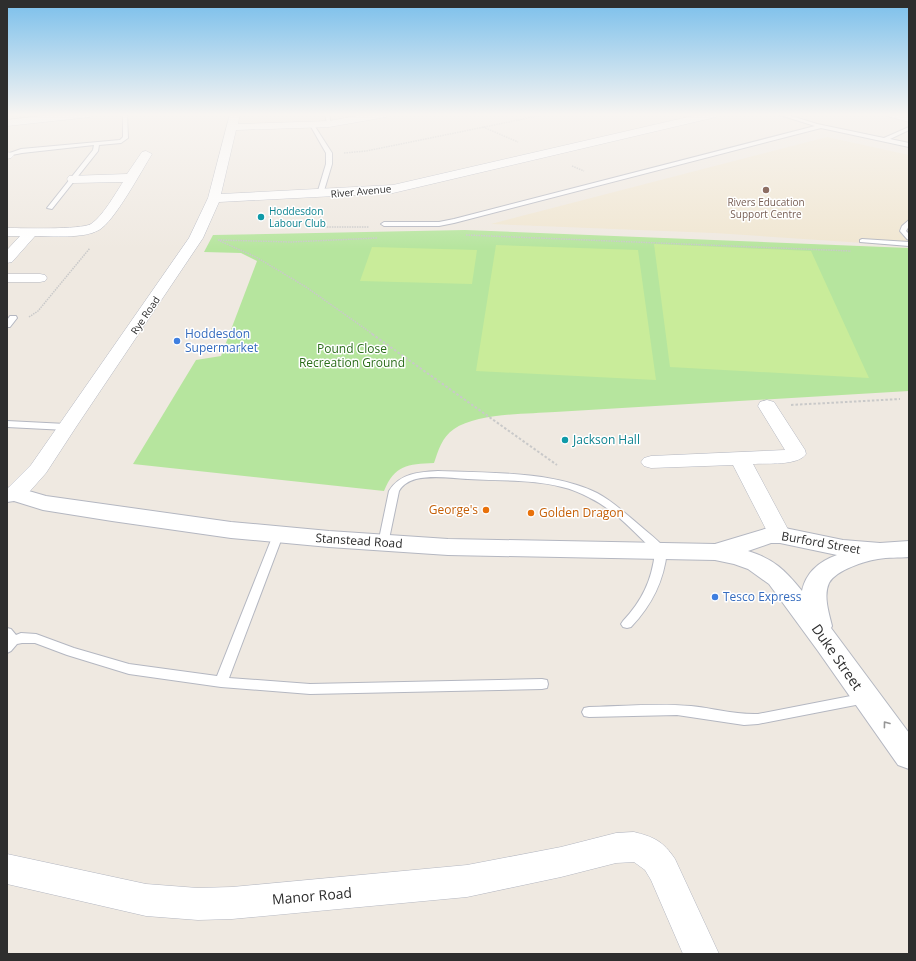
<svg xmlns="http://www.w3.org/2000/svg" width="916" height="961" font-family="'Open Sans',sans-serif">
<style>
.education{fill:#f0e6d1}
.green{fill:#b6e59e}
.pitch{fill:#c9ec9a}
.lines{fill:none;stroke-linecap:round;stroke-linejoin:round}
.service-casing{stroke:#b4b7c1;stroke-width:2}
.minor-casing{stroke:#b4b7c1;stroke-width:1}
.tertiary-casing{stroke:#b4b7c1;stroke-width:2}
.path-far1{stroke:#c9c9c9;stroke-width:1.5;stroke-dasharray:1.5 1;stroke-linecap:butt}
.path{stroke:#c9c9c9;stroke-width:2;stroke-dasharray:2.5 2;stroke-linecap:butt}
.service{fill:#fff;fill-rule:evenodd}
.minor{fill:#fff;fill-rule:evenodd}
.tertiary{fill:#fff;fill-rule:evenodd}
.oneway{stroke:#969696}
.education-dot{fill:#8d6e63;stroke:#fff;stroke-width:1.5}
.culture-dot{fill:#0f9aa8;stroke:#fff;stroke-width:1.5}
.shop-dot{fill:#3f7fe0;stroke:#fff;stroke-width:1.5}
.food-dot{fill:#e8710a;stroke:#fff;stroke-width:1.5}
.labels{text-anchor:middle;stroke-width:3;stroke-linejoin:round;paint-order:stroke}
.far-street-label{font-size:10px;fill:#2e2e2e;stroke:#fff}
.far-education-label{font-size:10px;fill:#785e54;stroke:#fff}
.far-culture-label{font-size:10px;fill:#0d838f;stroke:#fff;text-anchor:start}
.shop-label{font-size:12px;fill:#366cbe;stroke:#fff;text-anchor:start}
.park-label{font-size:12px;fill:#2c6e1b;stroke:#fff}
.culture-label{font-size:12px;fill:#0d838f;stroke:#fff;text-anchor:start}
.food-label{font-size:12px;fill:#c56008;stroke:#fff;text-anchor:end}
.street-label{font-size:12px;fill:#2e2e2e;stroke:#fff}
.near-street-label{font-size:14px;fill:#2e2e2e;stroke:#fff}
</style>
<rect width="100%" height="100%" fill="#efe9e1"/>
<path class="education" d="M827 137 909 155V246L714 233 491 224Z"/>
<path class="green" d="M465 230 909 248V391L555 412C527 414 477 413 454 429 442 437 438 451 434 463 407 464 395 465 384 491L133 464 196 360 221 356 257 261 241 253 204 252 213 235Z"/>
<path class="pitch" d="M654 244 811 251 869 378 670 367Z
M496 245 638 250 656 380 476 371Z
M372 247 477 250 472 284 360 281Z"/>
<g class="lines">
<g class="service-casing">
<path id="service" d="M123 114H127L128 138 121 143 99 145 98 151 52 209 47 208 93 150 94 145 22 153 7 156V154L21 149 120 140 123 137Z
M325 114H329L331 125 327 124Z
M777 114H785L817 124 884 138 909 127V130L890 139 909 143V147L821 128 454 223 439 226H384L381 224 384 222H439L454 219 815 126Z
M312 124 314 125 332 153V164L323 194 320 196 317 194 326 164V153L310 125Z
M909 220V226L906 231 909 234V240L907 239 900 231 902 226Z
M862 239 909 242V246L860 242V240Z
M10 316H16L17 318 10 327H7V320Z
M7 421 66 424 71 427 66 430 7 427Z
M438 471C488 473 552 471 597 493 612 501 625 513 638 524 647 532 660 541 667 551 664 581 652 605 631 627L627 628 623 627 621 624 623 621C642 601 652 580 655 552 635 533 615 510 590 498 581 493 571 489 562 487 531 479 499 481 468 479 451 478 433 475 416 479 409 481 403 484 399 491L388 544 387 547H379L378 544 389 491C400 473 419 472 438 471Z
M278 532 282 533 283 535 229 678 310 684 542 679 547 680 548 684 547 688 542 689 310 694 221 687 129 674 67 655 35 643H22L17 644 11 651 7 653V628L11 629 16 635 21 633 36 634 74 648 129 664 217 676 273 535 274 533Z
M866 693 871 694 873 698 871 702 758 724 744 725 677 715 589 717 584 716 582 712 584 708 589 707C623 706 657 703 691 706 713 708 735 715 758 714Z"/>
</g>
<g class="minor-casing">
<path id="minor" d="M59 114H95L90 117 7 126V120Z
M230 114H240L238 124 329 121 367 114H391L386 117 329 127 236 130 221 194 393 185 701 114H721L716 117 393 193 219 202 203 238 76 427 46 473 23 499 15 501 7 499V489L31 465 189 238 208 198Z
M886 114 909 116V122L887 116Z
M146 151 152 154C142 170 114 222 99 230 84 239 52 236 35 236L12 262 7 263V250L20 236H7V228C22 228 80 230 91 224 103 216 115 194 123 182L73 183 69 182 67 179 69 176 127 174 142 152Z
M7 152 12 153 14 155 11 158 7 159Z
M7 274H40L45 275 47 278 45 281 40 282H7Z
M767 400 774 402 805 450 806 454C798 466 767 463 753 464L791 535 788 540 780 542 772 540 769 535 733 465 651 468 644 466 641 462 644 458 651 456 785 450 758 406 760 402Z
M634 832C654 837 663 841 675 859L719 954H683L651 880 645 870 634 862 616 863 561 877 467 897 232 919 198 920 146 916 7 884V854L146 884 198 888 232 887 467 865 561 847 616 833Z"/>
</g>
<g class="tertiary-casing">
<path id="tertiary" d="M15 487 46 496 231 522 329 531 448 539 715 544 768 528 780 527 843 540 880 543 909 541V557C899 558 888 557 878 559 865 561 836 570 829 583 823 596 829 613 832 626L831 628 909 733V769L898 765 818 651 769 584 748 569 734 564 715 560 448 555 329 547 231 538 112 521 43 510 14 501 7 502V488ZM771 543H780L837 555C820 561 806 572 802 591 785 570 774 559 748 551Z"/>
</g>
<path class="path-far1" d="M483 127 518 142
M344 153 366 151 548 114
M572 166 584 171
M320 210V225L323 227H369
M466 235 851 251
M218 240 291 242 377 238
M220 241 256 257 306 287 374 335
M29 317 38 311 90 248"/>
<path class="path" d="M372 334 557 465
M791 405 900 399"/>
<use href="#service" class="service"/>
<use href="#minor" class="minor"/>
<use href="#tertiary" class="tertiary"/>
</g>
<defs><path id="oneway-chevron" d="M-2-3.5L2.5 0L-2 3.5" fill="none" stroke-width="1.6" stroke-linecap="round" stroke-linejoin="round"/></defs>
<use class="oneway" href="#oneway-chevron" transform="translate(886 724) rotate(-127)"/>
<linearGradient id="sky" x2="0" y2="1"><stop stop-color="#7abfeb"/><stop offset="0.46" stop-color="#f8f5f2"/><stop offset="1" stop-color="#f8f5f2" stop-opacity="0"/></linearGradient>
<rect width="916" height="249" fill="url(#sky)"/>
<circle class="education-dot" cx="766" cy="190" r="4"/>
<g class="culture-dot">
<circle cx="261" cy="217" r="4"/>
<circle cx="565" cy="440" r="4"/>
</g>
<g class="shop-dot">
<circle cx="177" cy="341" r="4"/>
<circle cx="715" cy="597" r="4"/>
</g>
<g class="food-dot">
<circle cx="486" cy="510" r="4"/>
<circle cx="531" cy="513" r="4"/>
</g>
<g class="labels">
<g class="far-street-label">
<text transform="translate(361 191) rotate(-5)" y="4">River Avenue</text>
<text transform="translate(145 315) rotate(-56)" y="4">Rye Road</text>
</g>
<g class="far-education-label">
<text x="766" y="206">Rivers Education<tspan x="766" dy="12">Support Centre</tspan></text>
</g>
<g class="far-culture-label">
<text x="269" y="215">Hoddesdon<tspan x="269" dy="12">Labour Club</tspan></text>
</g>
<g class="shop-label">
<text x="185" y="338">Hoddesdon<tspan x="185" dy="14">Supermarket</tspan></text>
<text x="723" y="601">Tesco Express</text>
</g>
<g class="park-label">
<text x="352" y="353">Pound Close<tspan x="352" dy="14">Recreation Ground</tspan></text>
</g>
<g class="culture-label">
<text x="573" y="444">Jackson Hall</text>
</g>
<g class="food-label">
<text x="478" y="514">George's</text>
<text x="539" y="517" text-anchor="start">Golden Dragon</text>
</g>
<g class="street-label">
<text transform="translate(359 541) rotate(4)" y="4">Stanstead Road</text>
<text transform="translate(821 543) rotate(10)" y="4">Burford Street</text>
</g>
<g class="near-street-label">
<text transform="translate(837 657) rotate(55)" y="5">Duke Street</text>
<text transform="translate(312 896) rotate(-5)" y="5">Manor Road</text>
</g>
</g>
<rect width="916" height="961" fill="none" stroke="#2e2e2e" stroke-width="16"/>
</svg>
